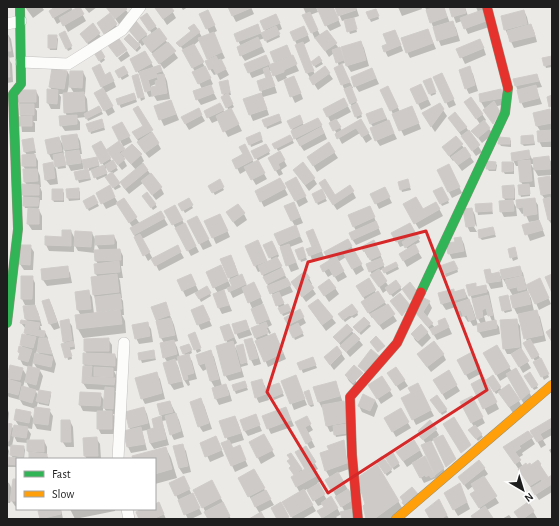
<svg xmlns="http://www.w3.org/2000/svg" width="559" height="526" font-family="'Alegreya Sans',sans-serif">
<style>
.shadow{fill:#0003;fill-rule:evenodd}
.building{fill:#cdcac8;stroke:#cfccc9}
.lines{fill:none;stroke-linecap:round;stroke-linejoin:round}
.street-casing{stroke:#c2c1bf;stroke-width:12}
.fast-casing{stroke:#959481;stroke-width:10}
.slow-casing{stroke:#959481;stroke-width:10}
.jam-casing{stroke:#959481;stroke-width:10}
.street{stroke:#fcfcfb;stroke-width:11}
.fast{stroke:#30b455;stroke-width:9}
.slow{stroke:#ff9f0a;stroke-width:9}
.jam{stroke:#e5322d;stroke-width:9}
.marked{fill:none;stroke:#d62828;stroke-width:3;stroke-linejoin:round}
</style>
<rect width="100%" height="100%" fill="#eceae7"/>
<path class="shadow" d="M25 7H42L44 10 33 18Z
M57 7H71L73 11 79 8 86 21 68 32 62 21 57 24 50 11Z
M84 7H97L89 13Z
M107 7H124L130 16 119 24Z
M158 7H170L176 18 167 25 156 8Z
M181 7H188L183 10Z
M231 7H251L254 14 236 22 229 8Z
M303 7H316L318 12 310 15 320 35 326 31 341 51 345 63 341 64 353 88H351L362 117 357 119 356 116 335 68 339 66 334 53 329 57 317 38 315 39 304 15 306 14Z
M322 7H333L341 26 330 31 326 25Z
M336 7H356L359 16 353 18 357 32 350 34 345 20 342 21Z
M398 7H421L422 9 402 16Z
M425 7H446L444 8 450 23 452 22 456 28 460 41 441 46Z
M450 7H465L468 16 478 12 476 7H484L489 27 468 34 462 21 456 23Z
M208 11 217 31 213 33 225 58 221 60 229 75 220 80 217 74 214 75 210 69 209 60 200 40 194 45 213 84 210 86 217 99 201 105 197 99 202 89 194 73 195 72 185 52 178 43 199 32 202 37 210 34 207 28Z
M524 11 527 17 529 26 531 25 534 31 537 42 514 48 505 29Z
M377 12 379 19 371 22 367 13Z
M147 14 178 58 164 69 145 44 142 46 140 43 139 44 141 48 137 52 127 42 138 43 139 42 128 28 146 34 148 38 152 34 142 18Z
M109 15 120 31 108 39 101 29Z
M279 21 282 29 278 31 280 37 267 43 265 38 259 40 265 52 245 61 241 55V46L238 41 257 26 261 34 266 32 261 22Z
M93 25 103 40 91 48 85 40Z
M428 30 436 49 410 58 407 52Z
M291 32 307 33 310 41 303 45 315 75 325 68 333 79 318 90 307 73 297 45Z
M7 33 11 39 14 57 8 58 12 64 13 82 7 83Z
M66 35 72 49 68 51 67 49Z
M56 36 58 39 57 50H50L49 47Z
M398 37 403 51 388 57 385 51Z
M361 42 364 48 369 66 351 72 347 66 342 47Z
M287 46 299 71 286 76 287 78 278 82 272 70 270 71 277 93 263 97 269 115 253 121 244 100 262 93 258 81 267 79 265 73 252 78 249 72 269 62 270 66 276 63 275 62Z
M483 46 486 55 465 64 458 49Z
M98 49 105 60 101 63 94 51Z
M127 51 130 56 121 62 118 58Z
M145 52 154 68 159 66 163 72 167 81 170 99 157 101 154 96 149 97 146 91 141 77 131 60ZM156 84 157 87 151 88V86Z
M552 57V67L546 68 545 65Z
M319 58 323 64 316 68 312 62Z
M124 67 129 76 122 80 117 71Z
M469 68 473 74 478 91 469 94 466 88Z
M372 69 379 84 359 92 355 86Z
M67 71 71 78 83 72 86 78 85 94H84L87 99 88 113 99 107 103 114 88 121 86 117 77 118 80 122V130L65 131 61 125 67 116 65 112 64 94H59L61 97 60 109H51L48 103 52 90 50 87ZM69 85 74 93 67 94Z
M138 75 145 99 141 101 134 76Z
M537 75 542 87 536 88 542 104 524 108 521 102 518 91 516 86Z
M105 76 113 79 116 87 105 93 115 112 108 116 95 93 103 89 102 87Z
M228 81 231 95H228L234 107 231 109 242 131 228 137 219 120 212 123 205 111 220 104 225 113 229 111 222 97 224 96 223 93Z
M285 81 297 83 303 99 295 103Z
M445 81 456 105 449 108 446 102Z
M432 82 436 94 431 96 430 93Z
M411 89 424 91 431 105 421 110Z
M501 90 506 104 485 109 481 102 480 95Z
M36 91 39 97V108H35L37 111V121H33L35 123V132H22L19 101Z
M391 93 400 112 415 113 421 129 404 136 391 110Z
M135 96 137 102 121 108 117 100Z
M344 99 351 112 336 120 342 131 361 120 372 139 366 143 360 133 342 144 324 109Z
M171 101 179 120 164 126 155 107Z
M138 107 161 149 149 158 142 149 134 133 144 126Z
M469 108 482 114 486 120 484 122 493 134 482 143 473 131 480 124Z
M198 109 205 121 189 130 182 118Z
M443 110 447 116 435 132 427 120Z
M549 110 552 115V129L550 130 552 131V147H542L539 141 541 132 537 126 535 114Z
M385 115 397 139 380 146 376 140 374 128 371 124Z
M280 117 282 123 267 129 266 126Z
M301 119 304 126 321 125 327 139 304 151 295 138 292 129Z
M103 123 105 130 91 134 88 125Z
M453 124 466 127 482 152 476 156Z
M113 128 125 129 132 142 122 147 125 151 141 155 144 161 142 163 161 188 164 194 156 200 143 183 129 194 124 188 121 182 136 170 125 157 123 158 127 166 122 170 111 156 123 146Z
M77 135 80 141 82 154H80L82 161 97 158 100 168 104 166 93 147 101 143 112 162 118 170 112 174 121 187 115 190 106 176 97 180 92 170 88 171 91 180 79 183 76 173 89 170V168L85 169 83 164V169L71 171 68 165 66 153 63 148 66 168 58 169 55 159 52 160 49 154 59 138 64 147ZM107 168 112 174 108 177 105 169Z
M261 136 263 142 251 147 250 144Z
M290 136 294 143 278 151 274 144Z
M533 136 535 145 524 146 522 144Z
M456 137 474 162 462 171 454 160 453 161 447 153Z
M509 138 511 141V147L501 146 499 143Z
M33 140 36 153H34L38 161V171L40 176 41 187H40L42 192V200H40L39 208H38L42 216V230H32L28 224 29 208H25L24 205 23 194 27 186 25 182 26 170 23 166 27 155 25 152 24 141Z
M265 145 270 154 257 161 267 179 256 185 247 170 240 174 233 160 248 151 254 163 258 161 252 151Z
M528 151 532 159 548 157 552 163V175L538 176 533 167 535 187H530V196L521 197 520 194 523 185 521 182 519 166H516L513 160ZM531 164H534V170Z
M334 152 338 158 317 172 312 163Z
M280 153 287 166 281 170 283 174 279 176 269 159Z
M52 163 56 169 58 184 50 185 46 180Z
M495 163 497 165 496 171H489L487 168Z
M503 163H514V174H505L503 171Z
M438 171 452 172 462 193 452 198Z
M298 176 314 179 317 184 309 191Z
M549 177 552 181V199L550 200 552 202V225L548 219 545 199 542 195Z
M219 181 224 190 215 195 209 186Z
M408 181 411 190 402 192 401 189Z
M287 183 299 184 308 202 299 207Z
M283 185 288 195 264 207 261 201Z
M514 186 515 189V200H512L516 207 517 216 504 217 501 211 506 202 504 198Z
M109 187 118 203 123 199 140 224 161 213 168 225 142 239 153 259 177 246 184 258 159 271 156 265 152 258 148 261 131 229 133 228 117 204 106 209 97 193Z
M442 188 449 203 442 206 435 192Z
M78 189 80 192V200L69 201 68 198 67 190Z
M323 189 335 196 353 192 356 198 337 210Z
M62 190 64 193V202H54L53 200Z
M321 191 327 201 318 205 313 194Z
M147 193 157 207 153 210 145 198Z
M388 195 392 203 379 209 376 203Z
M94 197 99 206 89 211 84 202Z
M188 199 193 208 185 213 180 205Z
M534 199 538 205 539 220 545 236 530 241 524 226 536 222V221L529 222 525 213 522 214 518 208Z
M436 203 443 216 419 229 404 205 423 210Z
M491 204 493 214 478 215 476 205Z
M370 207 381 234 356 245 352 239 356 231 349 216Z
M297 209 303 223 295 226 303 242 290 247 299 269 291 272 279 244 295 226 292 221Z
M472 209 475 215 477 227 473 221 471 222 477 232H470L467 226Z
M166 211 178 212 199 252 191 256Z
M244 214 247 220 237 227 231 219Z
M223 221 230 237 216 244 206 222Z
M188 222 200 223 212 246 203 250Z
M409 224 420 242 414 245 422 258 407 267 400 254 408 250 405 245 400 247 393 233Z
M493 228 496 237 482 240 480 238Z
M313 230 324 257 313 262 308 250 313 248Z
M71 231 75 239 92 233 96 241 114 236 117 242V250H120L123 256V266H121L123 278H119L120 281 122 298H121L123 301 124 315H122L125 321 126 333 83 338 78 329 81 316 78 310 76 292 88 291 92 297 94 314H99L94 295 98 278 96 274 95 265 98 264 96 261 95 253 78 251 74 244V252L49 251 46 245 63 238ZM95 242 100 251H94Z
M461 238 464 244 467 257 452 259 449 253 456 242Z
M348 240 364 270 356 275 346 257 338 262 347 277 338 282 333 274 328 277 321 266 330 261 326 252Z
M274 245 279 256 277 258 293 292 281 297 285 306 289 307 291 313 283 316 261 271 258 272 246 247 261 248 268 263 272 261 270 257Z
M30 246 34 252 33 270H24L20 264Z
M362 247H377L383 261 382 262 385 269 396 263 399 269 387 275 383 269 379 271 389 287 396 282 402 290 410 283 393 297 387 290 383 293 370 271 372 262 369 257 368 258Z
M509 250 516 251 518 259 513 261Z
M304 251 307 260 301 262 300 259Z
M234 262 239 276 245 281 247 286 254 283 257 289 263 303 262 304 272 325 268 327 271 333 269 334 267 329H265L269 338 278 340 286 359 268 367 252 329 260 326 245 292 233 298 228 288 223 290 232 311 222 314 219 308 214 294 218 293 214 287 224 272 231 287 233 286 229 277Z
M456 265 458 272 446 277 442 267Z
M67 267 70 273 72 283 47 286 43 280 42 270Z
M519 267 523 273 528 293 531 298 534 311H536L540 317 546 341 532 344 540 358 535 361 524 343 527 342 519 314H517L514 308 511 296H513L503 279Z
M489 270 492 274 499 273 502 279 503 287 491 289 488 283 485 271Z
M191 275 199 292 207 287 211 296 201 302 196 292 186 297 183 291Z
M32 277 35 283V305H34L38 312 42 326H40L42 332H45L48 338V341L56 364 54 373 39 369 43 376 39 391 35 390 38 395 50 393 51 395 49 406 39 404 38 402 36 409 49 410 53 416 51 431 37 429 33 422 32 429 27 428 31 434 29 441H44L47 447V456L49 459H30V455L28 451V443L17 442 14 436 12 446 24 447 25 450 24 459H17V467H8L7 464V447L9 451 8 458H13L11 455 12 447 7 446V408L9 413 8 424 11 425 14 430 19 426 15 420 30 413 34 420 36 409 23 405 20 400 9 397 7 395V384L10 381 8 377 22 368 27 376 29 367 23 365 20 359 21 355 19 352 23 348 21 345 27 336 25 333 26 329 21 323 27 322 26 319 30 306V305H25L22 299ZM37 350 40 355 36 354ZM33 362 38 370 32 368ZM25 380 30 389 23 387Z
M309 278 312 284 310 285 316 294 306 302 292 282Z
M368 279 376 293 378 292 397 321 383 330 373 317 372 318 362 302 365 300 357 286Z
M475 284 477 288 485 286 489 292 495 321 499 327 500 334 483 338 479 332 478 325 473 326 470 321 468 322 464 316 461 317 456 307 446 310 442 304 439 294 453 290 455 292 464 290 472 306 478 325 481 324 477 317 468 286ZM489 314 492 321 486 323 484 316Z
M528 285 543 286 551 304 539 310Z
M335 288 339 294 329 302 323 293Z
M508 296 512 311 505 313 503 310Z
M49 300 52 306 60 328 54 330 50 324 43 302Z
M318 300 336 323 326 331 309 307Z
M429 302 432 308 427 317 435 328 448 325 452 334 437 340 432 332 420 318 417 312Z
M165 303 174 325 178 341 174 342 177 347 180 358 185 356 184 353 190 347 192 353 188 355 192 361 197 379 189 381 190 385 188 386 184 380 179 360 175 361 178 366 184 387 174 390 170 384 164 364 168 363 164 357V343L161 338 156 320Z
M203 306 212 326 201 330 198 324Z
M357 312 358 315 354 318 352 317 345 322 341 317Z
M303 317 306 323 299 327 304 336 295 340 286 318Z
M68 320 72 326 75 349 70 350 72 359 68 360 64 341Z
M516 320 520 326 522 353 531 368 523 373 512 354H507L504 348Z
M246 321 252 335 239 339 236 333Z
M147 323 151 329 153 342 139 344 136 338Z
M369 324 371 326 361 335 356 329Z
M229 325 237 343 234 345 238 352 242 345 248 365 241 367 244 377 229 381 225 375 228 344 226 340Z
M347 325 363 345 350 357 334 337Z
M427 332 431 338 422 347 415 340 412 334Z
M189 335 196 336 201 351 197 353Z
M108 339 112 345V355H115L118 361V371H114L116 375V382L117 385V391H115L117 395 116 414H113L115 418V434H101L98 428V412L83 411 80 405 100 394 105 402 106 390 87 389 83 383 85 367 84 364V354H87L85 351V340ZM103 406 106 411 107 412H103Z
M251 339 255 345 261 364 254 366 251 360Z
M497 346 512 372 516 370 533 399 525 406 508 376 500 381 484 353Z
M153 351 156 360 142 363 139 354Z
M210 351 214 357 222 386 226 385 229 391 232 401 219 405 216 399 213 389 215 388 211 381 207 369 203 371 199 365 197 355Z
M341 353 345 359 334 370 325 358Z
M443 354 446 360 431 372 418 355Z
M472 354 482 373 469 380 458 361Z
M541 360 549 377 544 380 535 363Z
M314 361 317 368 303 373 299 364Z
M354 367 357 389 349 381 346 376Z
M448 372 460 391 446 400 434 380Z
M156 373 160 379 165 399 145 404 142 398Z
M388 373 404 380 408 386 400 391Z
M529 374 538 388 534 390 525 376Z
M493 376 502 391 519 401 522 407 513 413 499 392 496 394 487 380Z
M296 377 307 405 294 410 283 381Z
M261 380 265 386 269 400 259 403 256 397Z
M335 382 338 388 343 403 349 435 336 437 334 431 330 432 327 426 324 407 322 408 319 402Z
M472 384H487L499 409 488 415Z
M246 385 248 390 236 394 233 386Z
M280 387 284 396 274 400 272 397Z
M373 391H390L393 396 381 404Z
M421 391 434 416 416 425 413 419Z
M310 394 314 406 311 407 309 405Z
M200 400 204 405 212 429 203 432 199 426Z
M375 400 378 406 374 417 362 412 359 406Z
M170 402 179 420 184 437 174 440 171 434 167 420 162 421 169 445 154 449 150 443 147 430 142 431 147 450 131 453 128 447 125 432 131 430 129 427 144 408 147 414 151 430 156 429 153 419 162 417 161 415Z
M433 402 446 409 447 412 442 415Z
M461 403H475L485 423 476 428 483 437 478 441 471 433 474 427Z
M286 408 294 426 271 434 268 428Z
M400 410 411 428 396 437 385 418Z
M255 415 262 431 248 436 244 430Z
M235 417 238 423 244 440 231 444 233 449 241 451 248 466 235 472 222 444 228 441 221 422Z
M306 418 313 430 308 433 315 447 310 449 296 423Z
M552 419V435L543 440 546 445 541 448 532 432Z
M70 421 73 427 74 447H66L62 441Z
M436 430 439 435 431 442 446 474 424 483 413 463 407 467 401 458 420 450 423 456 417 460V462L433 472 434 471 426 444 421 436Z
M528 432 535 444 522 453 523 455 518 458 523 467 531 466 538 461 548 479 552 476V492L539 500 508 453Z
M96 438 100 444 101 459H87L85 456 84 439Z
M267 441 275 456 261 464 250 442Z
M343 442 349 469 338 473 357 505 343 519 342 514 336 517 338 519H323L319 511 325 507 323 504 318 506 307 489 304 491 316 511 302 519H293L284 503 300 493 292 478 295 476 290 468 302 469 303 472 306 470 296 453 305 447 318 469 314 471 320 482 317 483 327 500 331 498 340 513 345 512 327 480 330 478 326 471 321 454 330 451Z
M201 443H219L224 456 210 462Z
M182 445 186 451 191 472 183 474 179 468Z
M166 448 171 458 177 478 155 484V459H134Z
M552 448V455L549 450Z
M392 452 400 466 394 470 386 456Z
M77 458 78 459H64Z
M377 461 391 470 392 472 387 476Z
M377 466 404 511 392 519H367L366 504Z
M484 468 488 474 483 478 499 503 487 510 493 519H474L472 516 481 510 471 494 476 491 473 486 468 490 459 478Z
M253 471 274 505 260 512 264 519H251L260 514 239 479Z
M17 480V507L15 506 11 500 10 503H7V482L9 483 12 489Z
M212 482 224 504H223L231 519H209L195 491Z
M187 485 202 514 191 519H188L176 495Z
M460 485 470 509 458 516 445 494Z
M439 500 449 519H431Z
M159 503 166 519H140L145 509H155V505Z
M528 503 537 518V519H519Z
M45 509H61L63 519 67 518 68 519H41L40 512Z
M70 509H115V511L75 519Z
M509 515 512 519H502Z"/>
<path class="building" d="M55 7H72L53 18 49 11Z
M78 7H80L84 14 63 26 59 18Z
M106 7H125L127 9 115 19Z
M156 7H171L174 11 163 19 155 8Z
M228 7H251V8L232 16Z
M320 7H333L339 20 325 26 317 8Z
M335 7H355L356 10 338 16Z
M436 7H444L447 17 430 23 426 10Z
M449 7H464L466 13 452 17Z
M376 9 379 16 369 19 366 12Z
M208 10 215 25 206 29 199 14Z
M482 10 486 21 464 29 460 18Z
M524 10 527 24 504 30 501 16Z
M310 12 318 30 311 33 302 15Z
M110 13 117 24 104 34 97 23Z
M147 13 156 26 149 31 140 18Z
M276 14 280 23 264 30 260 21Z
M354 18 357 29 347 32 344 20Z
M136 21 147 34 138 41 127 28Z
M453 21 457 35 437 41 433 27Z
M93 23 100 33 87 43 80 34Z
M194 24 200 32 180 47 176 43 191 31 188 28Z
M258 24 261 33 237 42 234 34Z
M531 24 535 36 510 42 507 31Z
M276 26 280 34 265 41 261 33Z
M304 26 308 35 294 41 290 32Z
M159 28 167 39 151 52 142 40Z
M428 29 433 43 406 53 401 38Z
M327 30 337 43 325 51 315 38Z
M395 30 401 45 384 52 382 46 387 44 383 34Z
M65 31 72 46 66 49 59 34Z
M7 32 11 51H7Z
M214 32 222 52 207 59 198 38Z
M129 34 140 45 135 50 124 39Z
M48 35H57L56 48H48Z
M117 36 127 50 117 57 107 44Z
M258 37 262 46 240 56 237 47Z
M480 39 484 48 460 58 456 49Z
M361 41 366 60 346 66 341 47Z
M168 42 176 51 159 64 152 54Z
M303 42 314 71 306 73 295 45Z
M194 44 204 62 192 68 182 50Z
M287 45 291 55 274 62 270 52Z
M99 47 105 57 99 61 93 51Z
M340 47 344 60 336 63 332 50Z
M145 51 152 63 136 72 130 59Z
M266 55 270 64 248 73 244 64Z
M293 55 297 64 284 70V72L273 76 269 65Z
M216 56 218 60 221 59 226 69 216 74 213 68 209 70 205 61Z
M319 56 322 61 314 66 311 62Z
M552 56V64L544 66 542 58Z
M7 57H9L10 77H7Z
M100 64 105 75 110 72 114 81 101 87 92 68Z
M342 64 350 82 341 85 334 68Z
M160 65 162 71 156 73 157 77 148 80 151 90 145 92 139 72Z
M124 66 128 73 119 78 115 71Z
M205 66 211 78 198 84 192 72Z
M325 66 330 73 313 85 309 78Z
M470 66 475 85 465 89 459 70Z
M268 67 275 86 260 91 257 81 266 78 263 69Z
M52 68 67 71 64 89 49 87Z
M372 68 376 78 354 87 351 77Z
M70 71H83L82 88 69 87Z
M442 73 454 99 445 103 433 77Z
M138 74 144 97 138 98 132 76Z
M164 74 167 93 152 96 151 87 156 86 155 81 158 80 157 75Z
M537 74 539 81 515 86 513 79Z
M294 76 301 93 290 97 284 80Z
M431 78 436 92 429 94 423 81Z
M228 80 230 92 222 94 219 82Z
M421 84 428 99 417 104 410 89Z
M211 85 214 93 196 100 193 91Z
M536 85 539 98 520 103 517 90Z
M351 86 357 101 350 104 344 89Z
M388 86 398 107 390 111 380 90Z
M103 88 113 106 104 111 94 93Z
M47 89 58 90 57 104 47 103Z
M501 89 503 98 480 102 479 94Z
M18 90H36V102H18Z
M84 92 85 111 64 113 63 93Z
M134 93 136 99 118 105 116 99Z
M228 93 233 104 226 108 221 97Z
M261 93 267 109 249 115 243 99Z
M552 95V106L549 107 547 97Z
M471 97 483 114 476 119 464 102Z
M344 98 348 106 327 117 323 109Z
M171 100 176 114 159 120 154 106Z
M494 101 500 112 493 124 483 110Z
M220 103 224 110 207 118 204 111Z
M357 103 362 114 355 117 351 106Z
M440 103 444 109 431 127 422 113Z
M20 104H34V115H20Z
M99 106 102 111 86 119 84 114Z
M138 106 153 130 137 139 132 132 143 126 133 109Z
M412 106 419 123 399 131 392 114Z
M199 108 202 115 185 124 181 117Z
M231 108 239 124 223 132 216 116Z
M382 108 386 118 370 124 366 114Z
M550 109 552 123 536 126 533 113Z
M455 112 467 127 459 132 448 118Z
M279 114 281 120 265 127 262 120Z
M77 115V124L60 126 59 116Z
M300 115 303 123 291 129 287 121Z
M32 116V126H17V117Z
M318 118 322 125 294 139 291 131Z
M102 119 104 127 89 132 86 124Z
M336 119 341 127 333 131 329 123Z
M361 119 369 133 362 137 356 128 337 139 335 134Z
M389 120 394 133 375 141 370 128Z
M484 120 490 128 478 138 471 131Z
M122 122 130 136 119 141 112 127Z
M321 127 324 133 300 146 297 140Z
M469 130 480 145 472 151 461 136Z
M552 130V141L538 142 537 131Z
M152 132 159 143 145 153 137 142Z
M260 132 262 139 249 145 246 138Z
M77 134 79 148 64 150 61 136Z
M290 135 293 140 275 149 272 144Z
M533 135 534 143 521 144V136Z
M456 136 463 144 449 156 442 147Z
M59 137 62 151 48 154 45 140Z
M499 137 510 138V144H498Z
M33 138 35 150 24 152 22 140Z
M101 141 111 158 101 164 92 146Z
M119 141 125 149 119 152 125 159 118 165 106 150Z
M329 142 335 152 313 166 307 157Z
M132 144 142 154 131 164 121 153Z
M245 144 253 160 236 169 232 160 243 154 239 147Z
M266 144 270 151 255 159 251 151Z
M465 147 471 156 458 165 451 157Z
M79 150 81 163 67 165 65 152Z
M529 150 530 158 512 161 511 153Z
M280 151 285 160 278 164 280 168 275 171 268 158Z
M63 153 66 165 55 167 53 155Z
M35 154 36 166H22V155Z
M549 156 550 169 534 170 533 158Z
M97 157 99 165 84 169 82 160Z
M113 160 117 167 109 172 105 165Z
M258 160 265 173 251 180 244 167Z
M530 160 532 181 520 182 518 161Z
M487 161 496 162 495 169H486Z
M53 162 55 178 45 180 43 164Z
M303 162 315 178 305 185 293 170Z
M502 162H513V171L502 172Z
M143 163 148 170 125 189 120 182Z
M449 164 460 187 448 192 437 170Z
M104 165 107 173 94 178 91 170Z
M23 169H37L38 181 24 182Z
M88 169 90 178 76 180 74 172Z
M112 172 120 183 113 188 105 177Z
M151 173 162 187 152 195 141 181Z
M550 176 552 193 541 195 538 178Z
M296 177 306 196 295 201 285 183Z
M280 178 286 188 260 202 255 191Z
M220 179 224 187 212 193 208 186Z
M325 179 335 195 350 185 354 191 333 205 319 183Z
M408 179 410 187 400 190 398 182Z
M22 184 39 185V195H22Z
M529 184 530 194 519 195 518 185Z
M110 185 115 197 101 204 96 193Z
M514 185V198H503L502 186Z
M385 187 390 197 375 204 370 194Z
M442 187 449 200 440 204 433 191Z
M79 188V198H67L66 189Z
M52 189H63V200H52Z
M322 189 326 198 316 203 312 194Z
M147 192 156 204 151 208 142 196Z
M94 195 98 203 87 209 83 201Z
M23 197 39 198 38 206H23Z
M416 197 423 209 436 202 440 209 414 224 403 204Z
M550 197 552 205V219L548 220 543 199Z
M124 198 137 217 129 223 116 203Z
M189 198 193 205 182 211 178 204Z
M535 198 537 214 524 216 523 207 517 208 516 200Z
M513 200 514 211 500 212 499 201Z
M294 202 300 217 291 221 284 206Z
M492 203V211L476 212 475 204Z
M238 204 245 213 233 222 226 212Z
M175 205 183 220 172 225 164 211Z
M370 206 375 217 353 227 348 215Z
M28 208 39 209V224H27Z
M472 208 475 226 466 227 463 209Z
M161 211 165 218 134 235 130 228Z
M220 214 228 231 212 238 204 221Z
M197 216 209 239 199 244 187 221Z
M539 220 543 230 525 235 522 225Z
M376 221 379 228 352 240 349 233Z
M185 223 196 246 187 251 175 228Z
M410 223 415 232 396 242 391 233Z
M296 225 300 236 279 245 274 234Z
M493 227 495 234 479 238 478 230Z
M313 229 322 251 309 256 306 249 312 247 306 232Z
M62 230H71V246L45 245V236L62 237Z
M75 231 92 232 91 247 74 246Z
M416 233 420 238 405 248 402 242Z
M140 234 150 252 143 256 134 237Z
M114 235V244L95 245V236Z
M461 237 464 251 448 254 446 243 455 242 454 238Z
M348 239 352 246 328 259 324 252Z
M258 240 267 261 254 266 245 246Z
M374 240 381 255 370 260 365 251 364 252 361 247Z
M272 241 278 254 269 258 263 245Z
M289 244 296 262 286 266 280 247Z
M415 244 419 252 403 261 399 254Z
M20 245H31L30 265 19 264Z
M178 245 181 252 155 266 151 259Z
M303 247 306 257 299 260 295 250Z
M515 247 517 256 510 258 508 249Z
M120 249 121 260 95 261 94 250Z
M354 250 362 264 352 269 344 255Z
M231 255 238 274 228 278 220 259Z
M336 256 344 271 334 277 329 268 323 272 320 266Z
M277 257 282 266 262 275 258 266Z
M381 258 384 265 369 272 366 264Z
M119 261 120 272 95 274 94 264Z
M454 261 458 269 443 274 440 266Z
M396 262 398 266 384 273 382 269Z
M221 265 228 281 213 288 206 272Z
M68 266 69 277 42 280 41 269Z
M520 266 522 275 502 279 500 270Z
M282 268 285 275 267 284 263 277Z
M379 269 387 281 379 287 370 275Z
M490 269 491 274 499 272 501 281 487 283 484 270Z
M305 271 310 278 307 279 314 288 302 297 291 282Z
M117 274 119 292 93 295 91 277Z
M191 274 196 285 182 291 177 280Z
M242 274 246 284 229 292 227 288 232 286 229 280Z
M552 274V293L545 277Z
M21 276H33L32 299H21Z
M523 276 526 289 518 291 517 287 508 289 505 280Z
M287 278 291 285 270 294 267 286Z
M369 278 376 290 363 297 356 286Z
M540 278 549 298 535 304 526 285Z
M329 279 336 288 324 296 318 287Z
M396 280 401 287 390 295 385 288Z
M254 282 261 297 248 303 242 288Z
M410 282 419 294 410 300 402 289Z
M476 283V287L486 285 487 292 469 296 466 285Z
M207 286 211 293 199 299 195 293Z
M454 289V292L464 289 466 297 441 304 438 293Z
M89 290 91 309 77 310 75 292Z
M224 290 229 305 218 308 213 294Z
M378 291 385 302 368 313 361 302Z
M528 291 531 304 513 308 510 296Z
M279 292 284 303 276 306 272 295Z
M400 293 410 305 402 316 390 301Z
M120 294 122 309 97 312 95 297Z
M488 295 493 315 488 316 486 308 482 310 483 317 477 319 472 299Z
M508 295 511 309 502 311 499 297Z
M424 298 430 301 423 312 433 323 428 327 415 312Z
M49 299 57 322 49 324 42 301Z
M318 299 333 317 322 325 308 306Z
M469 299 475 319 469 321 467 315 463 316 461 310 456 311 454 304Z
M166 302 170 315 156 320 151 307Z
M263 304 269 319 257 324 251 309Z
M288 304 291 310 281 314 278 308Z
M352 304 358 312 351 316 350 315 343 320 338 314Z
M388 304 395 314 379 325 370 314Z
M35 305 40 320 25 319 23 306Z
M203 305 210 320 197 325 191 310Z
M300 309 304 317 288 325 284 318Z
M120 310 122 324 77 329 75 315Z
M537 310 543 335 524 339 518 314Z
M364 317 370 323 359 333 353 327Z
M171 318 175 335 160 338 156 321Z
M445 318 449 327 433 335 430 329 439 325 438 321Z
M69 319 72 340 63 342 60 321Z
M517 319 520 347 503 349 500 320Z
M21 320 40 323 38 330 45 331 44 337 24 333 26 324 20 323Z
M246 320 249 329 235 334 232 324Z
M496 320 497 328 478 332 477 324Z
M148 322 150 336 135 339 132 325Z
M266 322 268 327 266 328 268 333 255 338 251 328Z
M298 323 303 333 293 338 288 328Z
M229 324 234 337 225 341 220 327Z
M347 324 353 330 339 343 333 337Z
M421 324 428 332 418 341 411 334Z
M552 328V342L546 332Z
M195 332 201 348 194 350 188 335Z
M275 333 283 353 264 362 255 341Z
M354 333 360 339 346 352 340 346Z
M22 334 36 337 33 348 20 345Z
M376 336 385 346 378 352 370 342Z
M39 338H47L52 354 37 352Z
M109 338V351H84V339Z
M252 338 258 358 250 360 244 340Z
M530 339 539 355 532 359 523 343Z
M174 340 177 354 163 358 160 343Z
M73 341 74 346 69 347 72 356 65 358 61 344Z
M233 341 241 371 224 376 216 346Z
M434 341 444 354 427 367 417 354Z
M189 344 192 350 183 354 180 347Z
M243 344 247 362 241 364 236 346Z
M497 345 510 367 496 375 483 353Z
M19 346 32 350 28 362 18 359 20 353 18 352Z
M337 346 342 353 330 365 324 357Z
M521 348 529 361 519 367 511 354Z
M371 349 379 356 365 372 358 366Z
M154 350 155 358 139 360 138 353Z
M211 350 219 379 210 381 205 363 199 365 196 355Z
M472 352 480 367 465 375 457 360Z
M35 353 53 357 51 367 33 363Z
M83 353 115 354V366L83 364Z
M189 354 194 373 187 375 188 379 184 380 177 357Z
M313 357 316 365 300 370 297 363Z
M541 358 549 374 541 377 533 362Z
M175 359 182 381 169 384 163 363Z
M10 365 23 368 20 380 7 378Z
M354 365 363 373 353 383 345 375Z
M28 366 40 369 36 385 25 382Z
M83 366H92L91 377 115 378 114 385 82 383Z
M94 367 113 368V377L94 376Z
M396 367 405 380 396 386 387 373Z
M516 368 530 392 521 400 506 374Z
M449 370 457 385 442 394 433 380Z
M157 372 162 393 141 399 135 378Z
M530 372 538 385 532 388 524 376Z
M296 375 305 399 290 404 281 381Z
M493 375 501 387 494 392 486 380Z
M382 376 391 390 377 399 368 385Z
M484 377 497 402 483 409 471 384Z
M7 379 21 383 18 395 7 392Z
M262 379 266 394 255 398 251 382Z
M245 381 247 387 234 391 232 385Z
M336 381 340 396 318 402 313 387Z
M279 383 283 393 271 398 267 387Z
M418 383 431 410 412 420 401 398 411 393 408 388Z
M226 384 229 395 215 399 212 388Z
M509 384 520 400 509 407 498 392Z
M22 386 36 390 32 403 19 399Z
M105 387 114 388 113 409 103 408Z
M39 390 51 392 48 404 36 401Z
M309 390 313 404 309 405 304 392Z
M80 392 101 393 100 406 79 405Z
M363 394 375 400 370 411 358 406Z
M437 395 447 409 440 413 430 400Z
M472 396 483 417 471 423 460 402Z
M201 398 209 423 198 427 190 402Z
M170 401 173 412 160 415 157 404Z
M344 401 348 422 326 426 322 405Z
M35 407 50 409 48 425 33 423Z
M144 407 148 423 129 428 125 412Z
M286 407 291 420 267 429 262 416Z
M401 408 409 422 392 432 384 418Z
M16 409 31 412 29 423 14 420Z
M97 411H112V429H97Z
M176 413 181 431 170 435 165 416Z
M256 414 260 425 244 431 240 420Z
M161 416 166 439 150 443 147 430 154 428 152 419Z
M235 416 241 433 225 438 219 421Z
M307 416 311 424 305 427 312 440 306 444 295 422Z
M454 417 471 445 461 453 443 424Z
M552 418V427L540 434 543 439 537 442 530 431Z
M61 420H70L71 442H61Z
M430 420 437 429 423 440 419 436 421 435 418 431Z
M7 423 12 424 9 441H7Z
M346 424 348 433 334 435 333 426Z
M14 425 28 427 26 438 12 436Z
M475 425 482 434 476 439 468 430Z
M141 427 145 444 127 447 123 431Z
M528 431 533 437 519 446 521 448 515 452 521 460 515 464 503 447Z
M264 434 273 450 257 458 249 442Z
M443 435 456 459 446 467 433 439Z
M216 436 222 450 205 457 200 443Z
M97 437 98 456H84L83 438Z
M27 440H44V452L27 451Z
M229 440 233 448 240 445 246 460 231 466 221 443Z
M344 440 347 463 325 471 320 453 329 450 327 446Z
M414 440 420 450 403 461 396 452Z
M431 441 444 468 435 475 421 445Z
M183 444 188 466 179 468 173 446Z
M11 445 24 446 23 457 10 455Z
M306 446 316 462 305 469 295 452Z
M166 447 172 469 155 474V459H133L132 456Z
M392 451 399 463 392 468 384 456Z
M29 452 47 454V459H29Z
M291 453 302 469 294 475 289 468 291 466 287 461 290 459 287 455Z
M382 456 392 469 385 474 376 461Z
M425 456 435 476 431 478 429 475 426 477 425 475 420 478 412 463Z
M7 457 24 458V459H17V465L7 464Z
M479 460 485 468 464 485 458 477Z
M538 460 541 464 540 465 548 477 542 481 541 479 530 486 518 469 526 463 527 465 530 463 531 465Z
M377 464 399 501 374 519H366L363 506 365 504 357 478Z
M312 465 318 475 296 487 291 477Z
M254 469 265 488 248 497 238 478Z
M338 472 345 484 332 492 325 480Z
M552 475V484L535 495 531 488Z
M184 476 190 489 175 496 169 483Z
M484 476 497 496 479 508 470 494 475 491 471 484Z
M13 479H17V501H10Z
M212 480 221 498 202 508 193 490Z
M319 483 325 494 313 501 307 490Z
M460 483 467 502 453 510 444 493Z
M412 487 418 494 404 505 402 503 403 501 400 497Z
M304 489 313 505 291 517 282 502Z
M348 489 354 499 341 507 335 497Z
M266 490 271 499 255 507 251 498Z
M193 493 200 508 184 515 178 500Z
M331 496 338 508 322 518 317 511 324 507 321 503Z
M439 499 447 515 441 519H430L425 510Z
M159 502 164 514 153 519H139L136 512 142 509H155V504Z
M223 502 230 516 224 519H208L204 512Z
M281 502 289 517 285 519H277L271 508Z
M528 502 534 511 523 519H519L514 512Z
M485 506 493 518 473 519 471 516Z
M44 509H60L61 514 40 519 38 511Z
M352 509 355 519H342L340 512Z
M261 512 265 519H249Z"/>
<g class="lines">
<g class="street-casing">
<path id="street" d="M7 24 21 21
M21 62 68 64 122 30 140 7
M118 459 124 343
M127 509 129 519"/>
</g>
<g class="fast-casing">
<path id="fast" d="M421 292 505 113 508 88
M7 323 18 229 13 94 21 84 20 7"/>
</g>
<g class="slow-casing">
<path id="slow" d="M396 519 552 385"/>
</g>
<g class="jam-casing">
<path id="jam" d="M487 7 508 88
M358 519 352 455 350 397 397 343 421 292"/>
</g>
<use href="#street" class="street"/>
<use href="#fast" class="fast"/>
<use href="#slow" class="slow"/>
<use href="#jam" class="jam"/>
</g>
<path class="marked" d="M426 231 487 390 328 493 267 392 308 262Z"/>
<rect width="559" height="526" fill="none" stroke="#1e1e1e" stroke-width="16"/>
<rect x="16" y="458" width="140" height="52" fill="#ffffff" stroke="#a5a5a5"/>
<rect x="24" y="471" width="20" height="6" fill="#30b455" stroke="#a5a5a5"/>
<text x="52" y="478" font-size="12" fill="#1e1e1e">Fast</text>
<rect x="24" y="491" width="20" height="6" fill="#ff9f0a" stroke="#a5a5a5"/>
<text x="52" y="498" font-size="12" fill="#1e1e1e">Slow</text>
<g transform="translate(523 490) rotate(142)" stroke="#ffffff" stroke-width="3" paint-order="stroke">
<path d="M0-3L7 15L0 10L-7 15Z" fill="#1e1e1e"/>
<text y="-6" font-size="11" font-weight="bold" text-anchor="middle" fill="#1e1e1e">N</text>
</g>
</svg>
